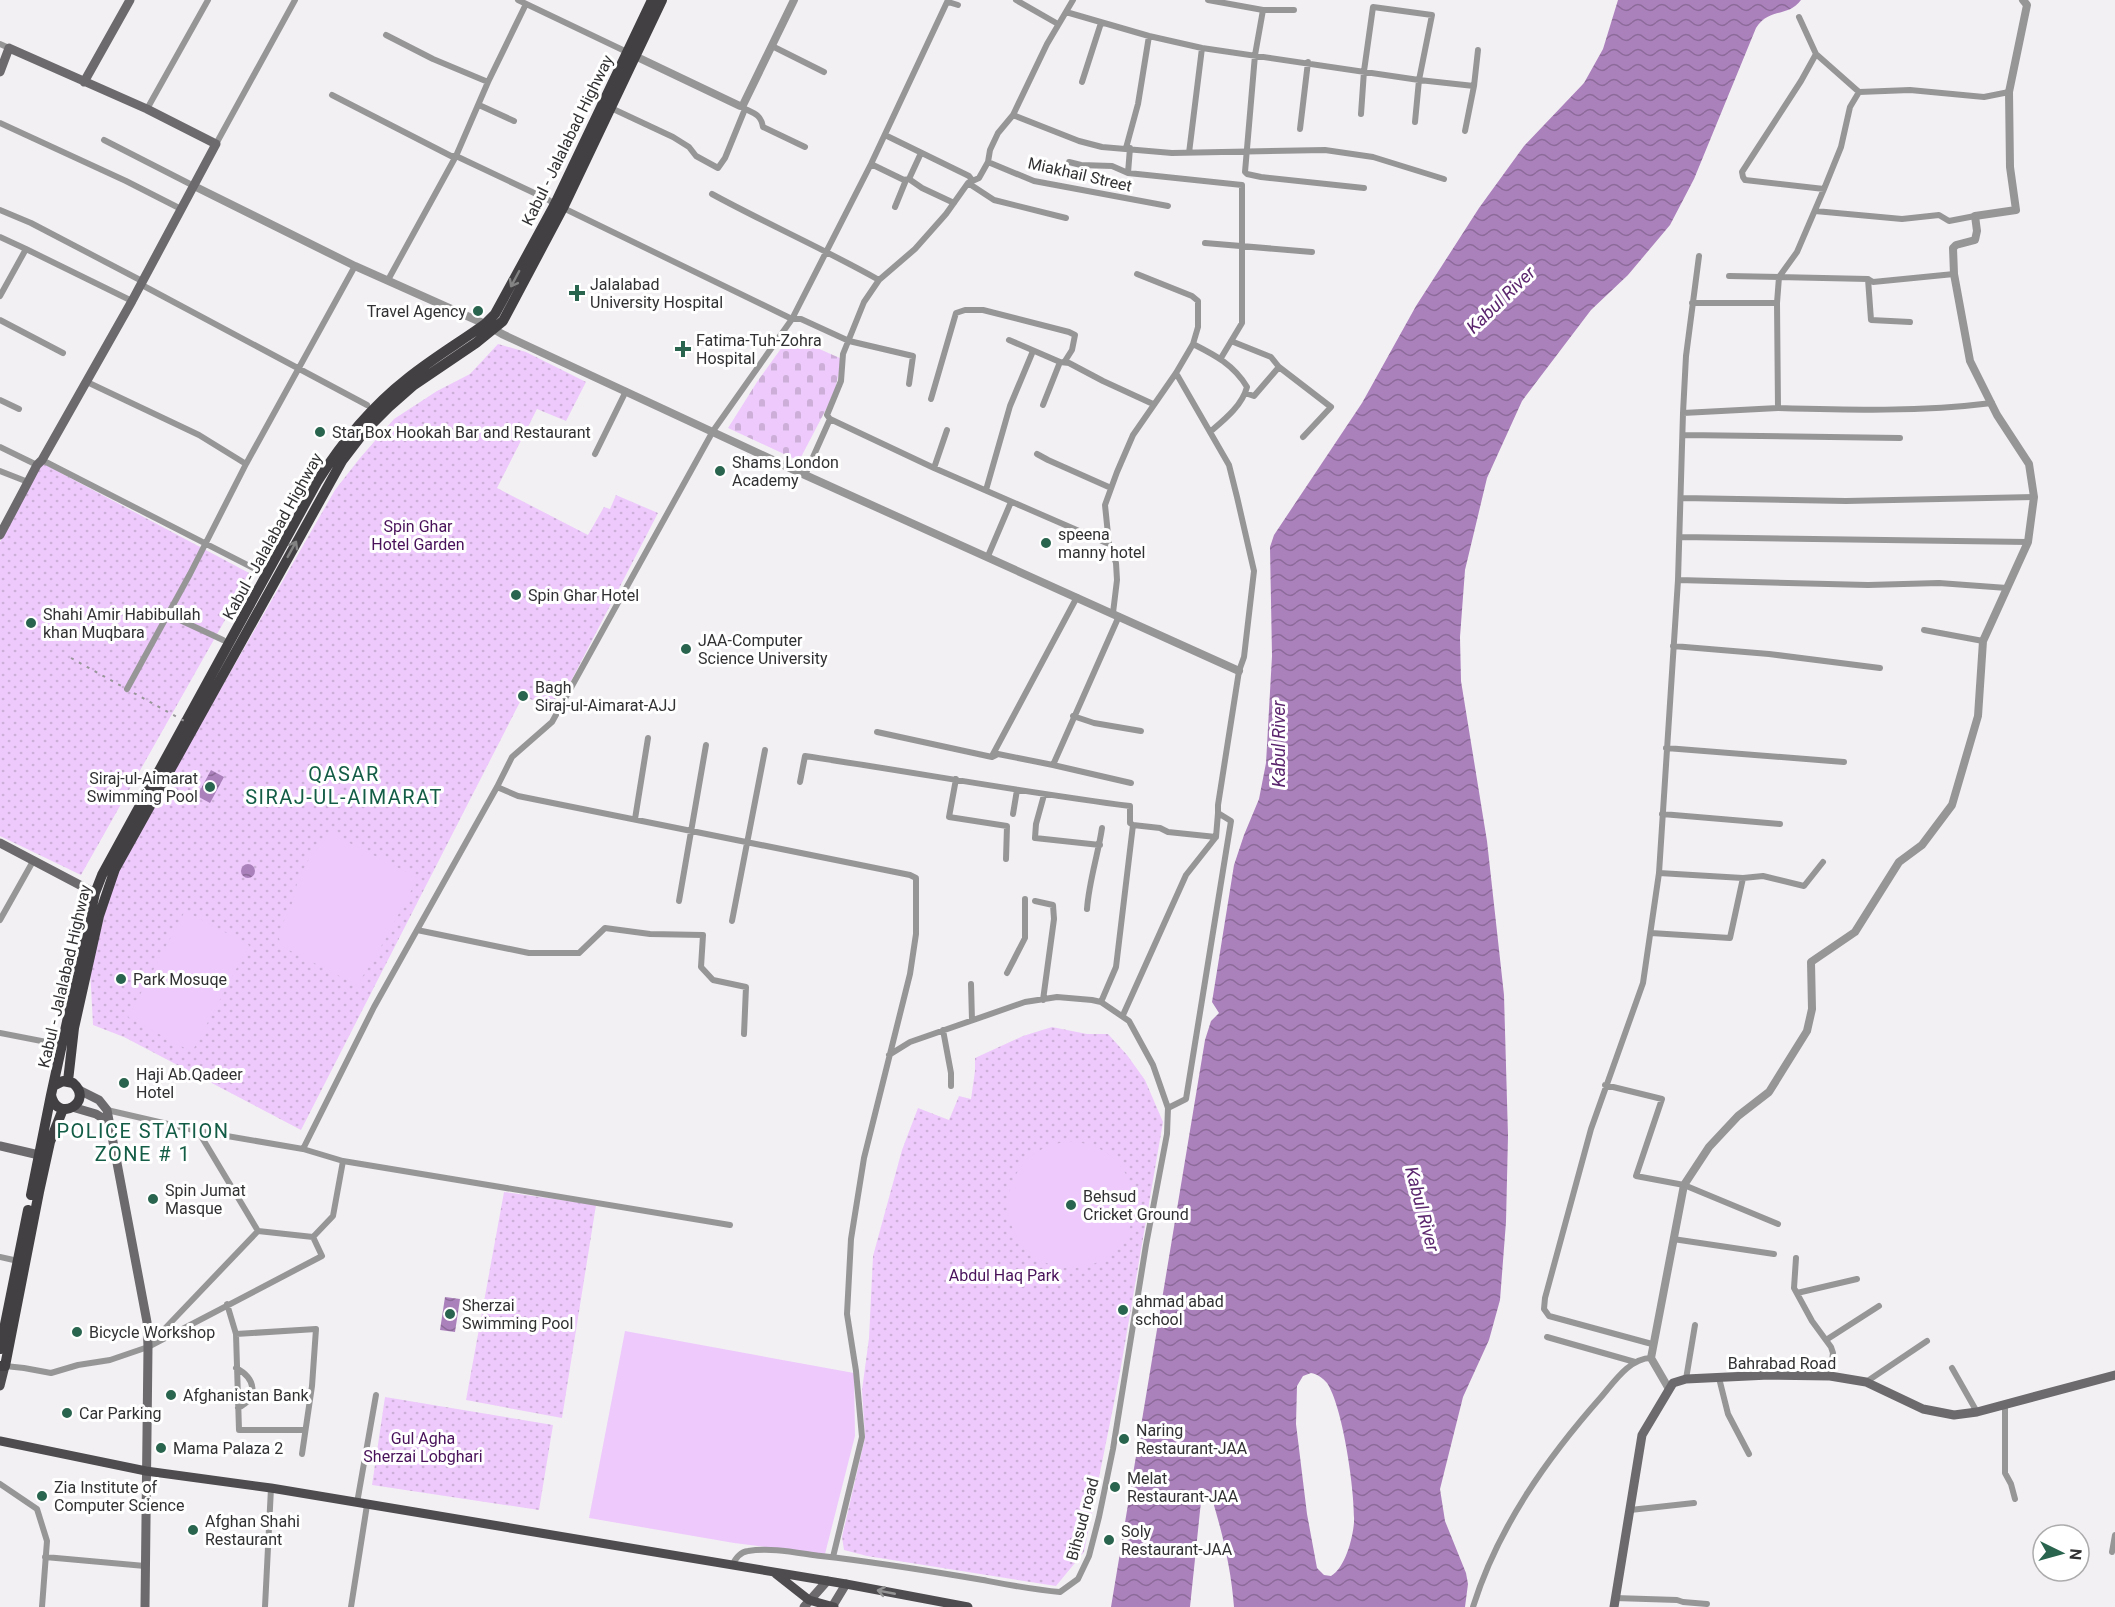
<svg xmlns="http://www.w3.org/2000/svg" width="2115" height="1607" font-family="Roboto,sans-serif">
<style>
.cemetery{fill:url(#cemetery-stones)}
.park{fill:url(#park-dots)}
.pitch{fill:#edcafb}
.water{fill:url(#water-waves);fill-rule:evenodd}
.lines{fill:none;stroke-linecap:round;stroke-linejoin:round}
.minor{stroke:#979697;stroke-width:6}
.tertiary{stroke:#979697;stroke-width:8}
.secondary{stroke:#6c6a6c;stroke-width:9}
.primary{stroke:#4e4c4e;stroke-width:9}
.trunk{stroke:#424042;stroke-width:10}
.rail{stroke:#979598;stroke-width:2;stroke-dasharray:3 6;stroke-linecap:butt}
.oneway{stroke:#848384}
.oneway2{stroke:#959495}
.poi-dot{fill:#29644e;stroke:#fff;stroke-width:2}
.labels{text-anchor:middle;stroke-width:6;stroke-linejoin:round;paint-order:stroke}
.street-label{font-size:16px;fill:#313032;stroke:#fff}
.poi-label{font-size:16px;fill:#313032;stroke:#fff;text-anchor:start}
.park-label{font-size:16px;fill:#481159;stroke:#fff}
.water-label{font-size:18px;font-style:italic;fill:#5b266e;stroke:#fff}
.quarter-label{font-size:20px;letter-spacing:1.5px;fill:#135c45;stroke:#fff}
</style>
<defs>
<pattern id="cemetery-stones" width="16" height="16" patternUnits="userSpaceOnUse" patternTransform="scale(1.5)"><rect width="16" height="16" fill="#edcafb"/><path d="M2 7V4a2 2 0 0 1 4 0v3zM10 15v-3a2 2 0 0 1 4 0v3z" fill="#ccaed8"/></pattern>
<pattern id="park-dots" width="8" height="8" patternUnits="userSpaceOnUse" patternTransform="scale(1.5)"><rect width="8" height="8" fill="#edcafb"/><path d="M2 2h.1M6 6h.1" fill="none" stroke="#ccaed8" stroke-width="1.8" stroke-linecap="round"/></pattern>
<pattern id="water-waves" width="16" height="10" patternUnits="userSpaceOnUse" patternTransform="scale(1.5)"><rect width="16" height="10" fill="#ab81bc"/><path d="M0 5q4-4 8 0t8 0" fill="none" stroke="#8c6a99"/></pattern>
</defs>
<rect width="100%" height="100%" fill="#f3f0f4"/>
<path class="cemetery" d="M790 336 842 359 834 394 799 461 728 428 757 382Z"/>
<path class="park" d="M498 344 526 352 586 382 566 421 537 409 497 488 588 535 604 507 610 509 616 495 658 513 556 710 523 696 301 1130 124 1037 93 1025 90 968 100 926 121 866 166 784 335 490 360 458 394 419 437 391 470 374Z
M42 463 251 574 81 875 0 836V542Z
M1052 1027 1087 1034H1108L1127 1055 1145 1080 1163 1122 1119 1378 1084 1552 1056 1586 867 1556 844 1550 842 1537 865 1438 862 1390 869 1338 873 1256 902 1150 918 1108 949 1120 959 1096 971 1099 975 1071V1058L1023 1036Z
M504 1192 596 1205 562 1418 466 1400Z
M385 1397 553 1425 539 1510 372 1485Z"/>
<path class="pitch" d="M330 833 418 878 377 954 357 985 281 946 278 934 293 901 298 879 309 859Z
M185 911 249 945 192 1052 128 1017Z
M1008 1205a63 63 0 1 1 126 0a63 63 0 1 1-126 0Z
M625 1331 854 1373 855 1436 825 1554 734 1543 589 1518Z"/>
<path class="water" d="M1618 0H1801C1788 18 1769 7 1756 28L1694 179 1670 225 1628 275 1591 310 1522 401 1487 478 1465 570 1460 637 1461 681 1487 841 1504 995 1508 1136 1506 1222 1500 1300 1489 1340 1463 1397 1440 1489 1445 1521 1466 1573 1468 1584 1465 1607H1234C1231 1567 1222 1531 1210 1492L1205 1489 1202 1492 1190 1607H1111L1205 1040 1211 1021 1219 1013 1212 1002 1234 865 1244 835 1259 799 1266 763 1272 656 1270 547 1274 535 1362 403 1416 306 1479 208 1524 146 1584 83 1603 49ZM1311 1373C1317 1374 1323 1378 1327 1383 1343 1407 1355 1492 1354 1522 1353 1538 1345 1568 1331 1576L1324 1575 1317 1568 1307 1514 1296 1424 1297 1386 1303 1376Z
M211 770 224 777 210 803 197 796Z
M241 871a7 7 0 1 1 14 0a7 7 0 1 1-14 0Z
M445 1297 460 1299 455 1332 440 1330Z"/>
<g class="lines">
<path class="minor" d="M518 0 627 52
M1016 0 1058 24
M1208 0 1263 10H1294
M948 2 958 5
M1263 10 1255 55 1245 172 1247 174 1261 177 1364 188
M1066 12 1149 36 1202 48 1419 80 1474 86
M1799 17 1816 54 1859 92
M386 35 433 59 488 82
M0 44 9 48
M772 46 824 72
M1816 54 1801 81 1742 172 1743 177 1745 180 1824 189
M1082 82 1101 23
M332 95 451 156H456L547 199 555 204 792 319H801L849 341 913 356 909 384
M479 105 514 121
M611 108 673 137 689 147 696 156 718 168 725 158 745 109
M743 108C753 113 761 114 763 127L805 147
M147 109 208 0
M1361 114 1364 71 1373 7 1432 15 1419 80 1415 122
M1013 115 1079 141 1102 147 1172 153 1325 150 1373 157 1444 179
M0 123 126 181 181 209
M1300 129 1308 62
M1465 131 1474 86 1478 50
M885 135 969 176 972 180
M104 140 194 186
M216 144 295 0
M1126 148 1138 104 1149 36
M1189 153 1202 48
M988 162 1034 181 1168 206
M1069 162 1081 165 1112 166 1128 173 1130 148
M871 164 904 180 909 179 922 188 954 203
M1128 173 1242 185V323L1221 358
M909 179 921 153
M968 183 994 200 1066 218
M712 194C767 224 824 249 879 280
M895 207 906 180
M0 210 31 223 142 281
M1815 211 1902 219 1939 215 1949 221 1975 216
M0 237 26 249
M1205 243 1312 252
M1137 274 1192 296 1198 301V327L1193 344
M1729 276 1868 279 1873 282 1954 274
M1868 279 1871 320 1910 322
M388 280 456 156 488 82 526 4
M140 284 367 405
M0 296 26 249 132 301
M1692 303H1777
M0 320 63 353
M1009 340 1060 362 1069 363 1103 381 1153 404
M1231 341 1271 357 1279 367 1331 407 1303 437
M87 382 199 435 246 464
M1245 393 1254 396 1279 367
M931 399 956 313 965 310H983L1069 332 1075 335 1072 350 1065 361
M0 400 19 409
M1043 405 1060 362
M1778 408C1849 410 1921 412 1992 403
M1683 413 1686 356 1699 256
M830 419 934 468 1109 544
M1684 435 1900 438
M0 447 37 465
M595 454 626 391
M1037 454 1048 460 1111 488
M42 460 267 575
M934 468 947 430
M0 471 28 482
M805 475 830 419 827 415 841 381 843 354 864 302 879 280 915 249 946 214 968 183 979 178 988 162 990 150 998 133 1013 115 1047 44 1073 0
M986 490 1010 406 1033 351
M1682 498 1846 501 2034 497
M1680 537 2028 542
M988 556 1011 502
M1678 580 1868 585 1939 583 2007 588
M1113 613 1117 580 1116 563 1109 544 1105 505 1117 472 1133 435 1176 373 1193 344C1215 355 1234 365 1247 387 1242 406 1224 420 1210 432
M167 614 223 640
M1924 630 1983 641
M1673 646 1769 654 1880 668
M127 689 190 574 246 464 355 266
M1073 716 1094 723 1141 731
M877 732 992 757 998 754 1053 765 1131 783
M1666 748 1844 762
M992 756 1077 597
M1053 765 1119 616
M956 779 949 817 1007 826 1006 859
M800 782 805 756C913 772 1021 792 1130 806V823L1133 825
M497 787 518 796 910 875 916 878V934L910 974 864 1158 851 1239 847 1314 856 1371 862 1437 833 1557
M1044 795 1036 824 1035 838 1100 845
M1013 814 1017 790
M1662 814 1780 824
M635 819 648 738
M1659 873 1743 878 1763 876 1804 886 1823 862
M679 901 706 745
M1035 901 1053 905 1054 919 1043 1000
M1087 909C1089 881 1098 855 1102 828
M0 920 32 863V861
M732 921 765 750
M417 930 529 953H579L605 928 650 934 703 935 701 967 713 980 746 987 744 1034
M1651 933 1730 938 1743 878
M1007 973 1025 938V899
M971 984 972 1020
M1101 1002 1116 967 1133 825 1160 828 1168 832 1216 837
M1123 1015 1186 875 1216 837 1218 813
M943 1030 951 1073V1086
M0 1033 62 1045
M889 1055 910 1042 1025 1002 1057 997 1092 1000 1101 1002 1129 1021 1153 1065 1168 1108 1186 1099 1231 821 1218 813V805L1239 671 1244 657 1254 571 1237 497 1229 465 1176 373
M1605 1085 1662 1099 1636 1176 1684 1185 1778 1224
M107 1110 198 1131 303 1149 374 1007 497 787 512 757 552 722 713 431 792 319 871 164 948 0
M198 1131 258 1231 313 1237
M343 1161 730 1225
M1673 1239 1774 1254
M0 1257 18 1261
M1796 1258 1794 1288 1812 1321 1831 1347 1833 1353 1830 1376
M1797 1293 1857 1279
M227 1304 236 1334 239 1430H305
M236 1334 316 1329 312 1386 302 1454
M1547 1337 1635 1362
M1826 1340 1879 1306
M153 1341 258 1231
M1652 1344 1549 1316 1544 1309 1545 1298 1591 1129 1643 983 1659 873 1678 580 1683 413 1778 408 1777 303 1779 277 1797 252 1824 189 1841 147 1850 107 1859 92 1910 90 1984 97 2009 92
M5 1366 24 1368 51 1373 78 1365 110 1360 148 1347 322 1256 313 1237 333 1216 343 1161 303 1149
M236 1368C255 1378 260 1397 238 1408
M1952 1368 1977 1412
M1719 1378 1728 1414 1749 1454
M1686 1379 1695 1325
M1866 1382 1927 1341
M2005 1404V1473L2011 1484 2015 1499
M0 1484 37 1509 47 1541 42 1607
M357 1503 376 1395
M1630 1510 1694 1503
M2112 1552 2115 1535
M45 1557 145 1566
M732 1566C735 1559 740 1552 748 1551 771 1547 798 1553 821 1556 875 1562 930 1571 983 1580 1009 1585 1034 1590 1060 1592L1078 1579 1089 1556 1099 1517 1113 1449 1146 1245 1167 1134 1168 1108
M1615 1598 1677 1600 1683 1602 1707 1604
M265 1607 271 1488
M351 1607 367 1505
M1473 1607C1498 1527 1547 1458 1602 1396 1614 1382 1630 1358 1651 1358"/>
<path class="tertiary" d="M635 56 740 106 743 105 794 0
M194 186 355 266 485 324 502 334 805 475 1239 671
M1669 1389 1651 1358 1684 1185 1709 1147 1738 1116 1769 1092 1807 1031 1812 1009 1811 962 1855 932 1899 862 1922 845 1952 805 1978 716 1983 641 2028 542 2034 497 2029 464 1997 415 1970 361 1954 274 1953 248 1956 245 1975 240 1977 231 1975 216 2016 210 2010 167 2009 92 2027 5 2023 0"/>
<path class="secondary" d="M0 72 9 48 147 109 216 144 132 301 42 460 37 465 0 535
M84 82 130 0
M0 843 95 893
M79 1090 99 1100 107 1110 147 1322 148 1347 145 1607
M72 1107 96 1114 109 1122
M0 1146 39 1155
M804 1607 827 1581
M832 1607 846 1584
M1614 1607 1642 1435 1673 1383 1686 1379 1769 1375 1830 1376 1866 1382 1923 1409 1954 1415 1977 1412 2115 1375"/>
<path class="primary" d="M0 1386 5 1366
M0 1441 146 1471 271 1488 846 1584 968 1607
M776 1574 809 1600 834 1607"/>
<path class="trunk" d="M68 1081 74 1028 99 916 115 869 342 461 365 431 389 407 414 385 476 343 503 321 563 208 662 0
M55 1085 63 1081 73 1083C95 1102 57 1124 51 1095L95 893 102 875 317 482C342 442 371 407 408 378 433 358 460 342 485 324L495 314 555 204 652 0
M31 1195 51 1095
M0 1349 28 1210
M0 1366H5L39 1192 50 1142 63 1109"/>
<path class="rail" d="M71 658 186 722"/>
</g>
<defs><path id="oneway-shaft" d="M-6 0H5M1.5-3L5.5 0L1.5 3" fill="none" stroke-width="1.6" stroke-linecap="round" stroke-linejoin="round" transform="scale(1.5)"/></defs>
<g class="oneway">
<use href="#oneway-shaft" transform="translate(515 279) rotate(118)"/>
<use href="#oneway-shaft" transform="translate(292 549) rotate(-61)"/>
</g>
<use class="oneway2" href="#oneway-shaft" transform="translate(886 1592) rotate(-169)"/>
<g class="poi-dot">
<path d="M574 284h6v6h6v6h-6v6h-6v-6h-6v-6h6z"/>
<circle cx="478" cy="311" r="6"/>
<path d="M680 340h6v6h6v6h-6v6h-6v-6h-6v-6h6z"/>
<circle cx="320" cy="432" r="6"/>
<circle cx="720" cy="471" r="6"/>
<circle cx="1046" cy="543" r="6"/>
<circle cx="516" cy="595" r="6"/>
<circle cx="31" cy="623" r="6"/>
<circle cx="686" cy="649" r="6"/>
<circle cx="523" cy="696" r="6"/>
<circle cx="210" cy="787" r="6"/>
<circle cx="121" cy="979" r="6"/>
<circle cx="124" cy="1083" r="6"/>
<circle cx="153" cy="1199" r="6"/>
<circle cx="1071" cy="1205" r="6"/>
<circle cx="1123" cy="1310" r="6"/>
<circle cx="450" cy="1314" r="6"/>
<circle cx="77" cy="1332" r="6"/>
<circle cx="171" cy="1395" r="6"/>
<circle cx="67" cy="1413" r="6"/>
<circle cx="1124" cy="1439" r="6"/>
<circle cx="161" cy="1448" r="6"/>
<circle cx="1115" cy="1487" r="6"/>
<circle cx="42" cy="1496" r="6"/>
<circle cx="193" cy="1530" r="6"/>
<circle cx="1109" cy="1540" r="6"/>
</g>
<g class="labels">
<g class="street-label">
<text transform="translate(567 140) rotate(-64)" y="6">Kabul - Jalalabad Highway</text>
<text transform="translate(1080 174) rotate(13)" y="6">Miakhail Street</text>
<text transform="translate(272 536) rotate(-61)" y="6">Kabul - Jalalabad Highway</text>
<text transform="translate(64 976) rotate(-77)" y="6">Kabul - Jalalabad Highway</text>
<text x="1782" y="1369">Bahrabad Road</text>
<text transform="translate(1082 1519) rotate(-75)" y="6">Bihsud road</text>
</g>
<g class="poi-label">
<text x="590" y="290">Jalalabad<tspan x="590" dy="18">University Hospital</tspan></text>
<text x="466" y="317" text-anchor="end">Travel Agency</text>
<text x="696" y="346">Fatima-Tuh-Zohra<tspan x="696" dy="18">Hospital</tspan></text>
<text x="332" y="438">Star Box Hookah Bar and Restaurant</text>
<text x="732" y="468">Shams London<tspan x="732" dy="18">Academy</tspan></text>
<text x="1058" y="540">speena<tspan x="1058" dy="18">manny hotel</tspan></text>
<text x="528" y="601">Spin Ghar Hotel</text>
<text x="43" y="620">Shahi Amir Habibullah<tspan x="43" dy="18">khan Muqbara</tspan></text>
<text x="698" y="646">JAA-Computer<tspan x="698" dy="18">Science University</tspan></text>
<text x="535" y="693">Bagh<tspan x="535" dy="18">Siraj-ul-Aimarat-AJJ</tspan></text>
<text x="198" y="784" text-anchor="end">Siraj-ul-Aimarat<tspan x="198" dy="18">Swimming Pool</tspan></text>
<text x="133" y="985">Park Mosuqe</text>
<text x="136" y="1080">Haji Ab.Qadeer<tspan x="136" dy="18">Hotel</tspan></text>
<text x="165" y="1196">Spin Jumat<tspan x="165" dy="18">Masque</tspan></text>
<text x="1083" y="1202">Behsud<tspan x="1083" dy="18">Cricket Ground</tspan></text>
<text x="1135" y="1307">ahmad abad<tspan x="1135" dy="18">school</tspan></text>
<text x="462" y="1311">Sherzai<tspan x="462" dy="18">Swimming Pool</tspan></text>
<text x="89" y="1338">Bicycle Workshop</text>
<text x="183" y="1401">Afghanistan Bank</text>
<text x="79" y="1419">Car Parking</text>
<text x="1136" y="1436">Naring<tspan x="1136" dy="18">Restaurant-JAA</tspan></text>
<text x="173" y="1454">Mama Palaza 2</text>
<text x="1127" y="1484">Melat<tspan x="1127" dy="18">Restaurant-JAA</tspan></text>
<text x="54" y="1493">Zia Institute of<tspan x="54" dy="18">Computer Science</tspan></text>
<text x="205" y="1527">Afghan Shahi<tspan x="205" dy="18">Restaurant</tspan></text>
<text x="1121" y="1537">Soly<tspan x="1121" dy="18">Restaurant-JAA</tspan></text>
</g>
<g class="park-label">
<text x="418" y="532">Spin Ghar<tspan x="418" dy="18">Hotel Garden</tspan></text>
<text x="1004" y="1281">Abdul Haq Park</text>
<text x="423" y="1444">Gul Agha<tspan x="423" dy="18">Sherzai Lobghari</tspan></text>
</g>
<g class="water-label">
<text transform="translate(1501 300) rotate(-44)" y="6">Kabul River</text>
<text transform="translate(1279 744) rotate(-90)" y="6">Kabul River</text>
<text transform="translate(1422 1209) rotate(75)" y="6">Kabul River</text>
</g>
<g class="quarter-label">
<text x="344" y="781">QASAR<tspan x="344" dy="23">SIRAJ-UL-AIMARAT</tspan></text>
<text x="143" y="1138">POLICE STATION<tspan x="143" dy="23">ZONE # 1</tspan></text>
</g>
</g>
<g transform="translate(2061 1553) rotate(95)"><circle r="28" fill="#ffffff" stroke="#adacad" stroke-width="1.5"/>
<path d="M0-4.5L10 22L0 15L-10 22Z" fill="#29644e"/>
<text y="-9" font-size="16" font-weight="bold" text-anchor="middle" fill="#313032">N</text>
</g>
</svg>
